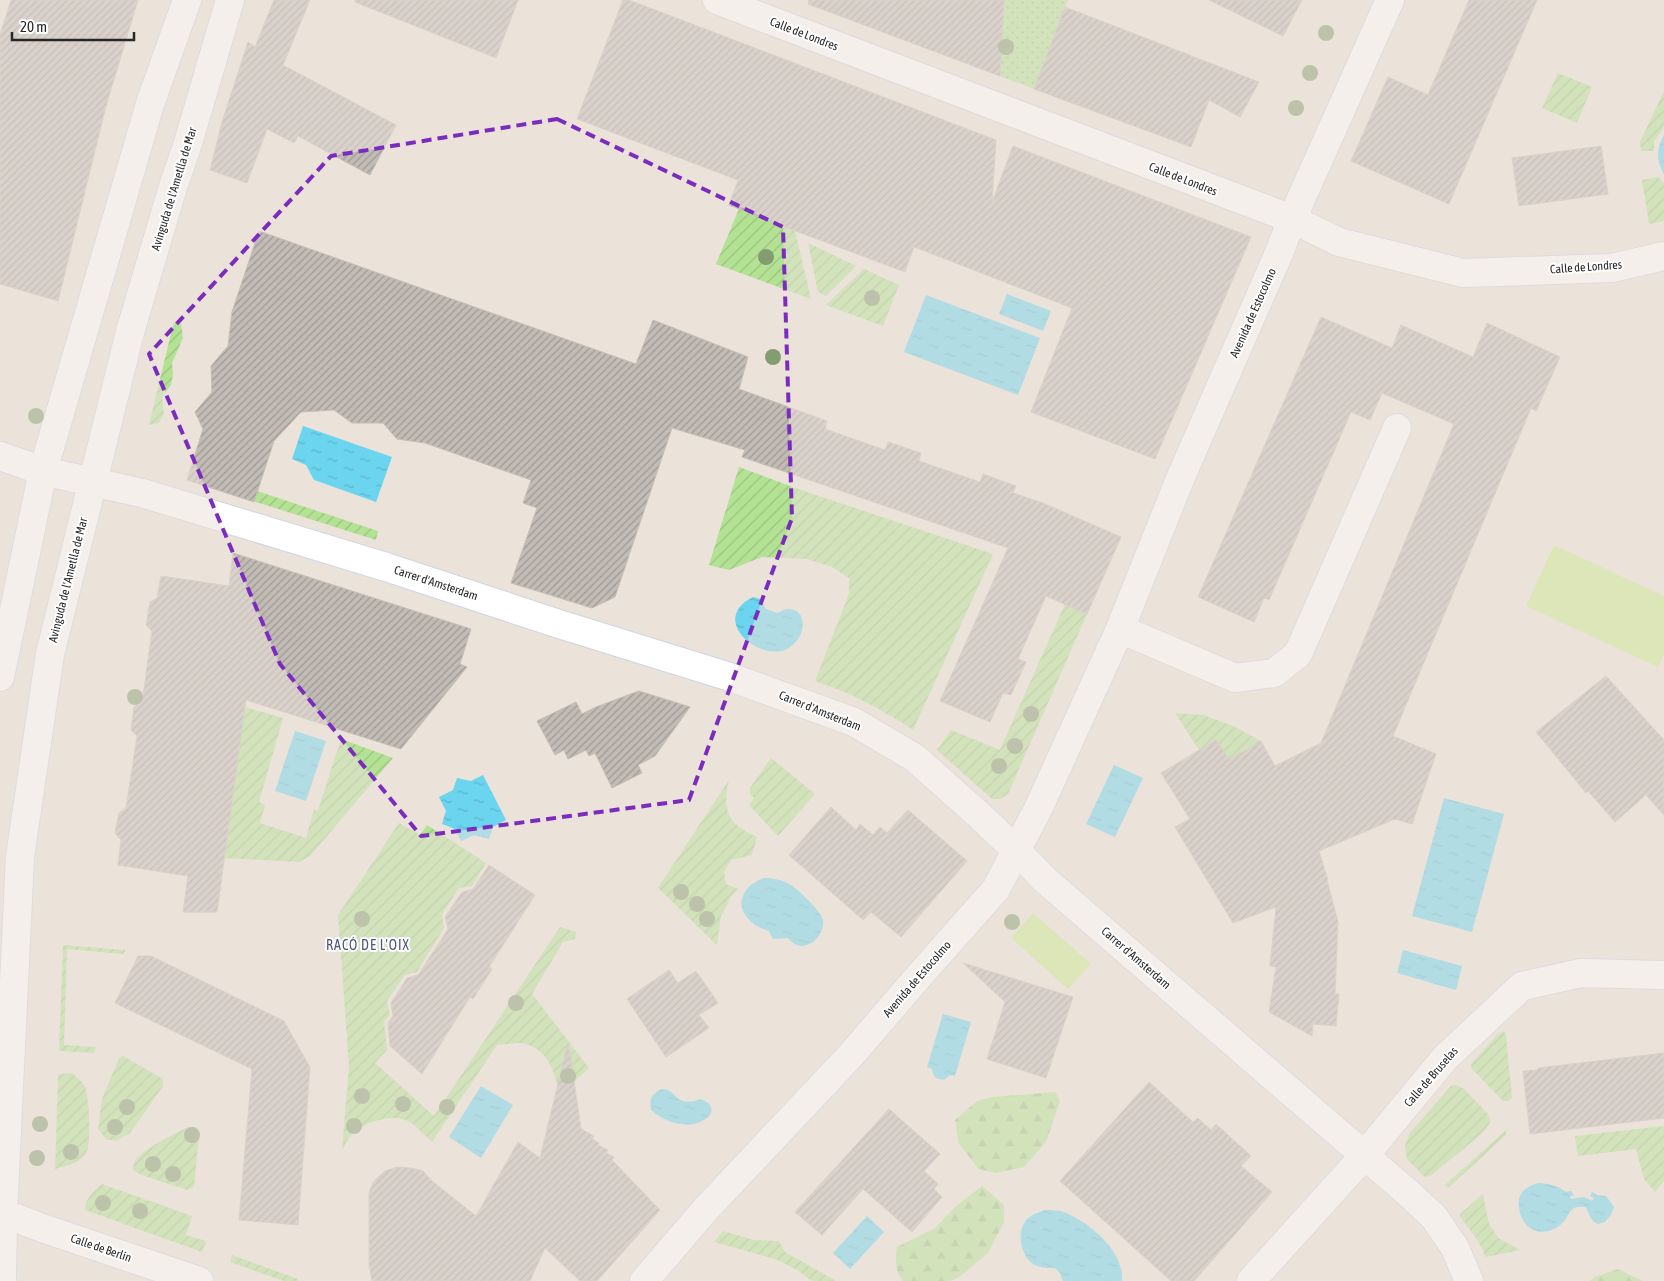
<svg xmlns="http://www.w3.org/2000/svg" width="1664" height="1281" font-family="'Asap Condensed',sans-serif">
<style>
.grass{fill:url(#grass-dots)}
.forest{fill:url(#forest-firs)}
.garden{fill:url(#garden-furrows)}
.pitch{fill:#caea91}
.water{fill:url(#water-ripples)}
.building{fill:url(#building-hatch);stroke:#c6beb4}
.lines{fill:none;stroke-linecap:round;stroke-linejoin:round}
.minor-casing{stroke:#cfd4e1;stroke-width:30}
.minor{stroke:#fff;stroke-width:28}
.tree{fill:#839d70}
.marked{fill:none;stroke:#7b2cbf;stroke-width:4;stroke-dasharray:10 6;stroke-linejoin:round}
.labels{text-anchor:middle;stroke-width:4;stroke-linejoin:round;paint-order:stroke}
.street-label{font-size:12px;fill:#282828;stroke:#fff}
.neighbourhood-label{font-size:14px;letter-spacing:1px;fill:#495578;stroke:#fff}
</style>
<defs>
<pattern id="grass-dots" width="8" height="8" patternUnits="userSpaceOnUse" patternTransform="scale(1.25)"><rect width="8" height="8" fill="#b4e295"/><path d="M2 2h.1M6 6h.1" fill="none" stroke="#9bc280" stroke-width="1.8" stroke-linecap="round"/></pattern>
<pattern id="forest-firs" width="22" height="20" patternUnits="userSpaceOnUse" patternTransform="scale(1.25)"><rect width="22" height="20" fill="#b4e295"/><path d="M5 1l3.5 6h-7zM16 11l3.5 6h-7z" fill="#9bc280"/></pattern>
<pattern id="garden-furrows" width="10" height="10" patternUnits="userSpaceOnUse" patternTransform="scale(1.25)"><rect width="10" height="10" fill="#b4e295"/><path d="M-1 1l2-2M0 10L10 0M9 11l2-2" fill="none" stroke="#9bc280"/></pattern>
<pattern id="water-ripples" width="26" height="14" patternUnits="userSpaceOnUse" patternTransform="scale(1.25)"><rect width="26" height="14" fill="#6bd4ee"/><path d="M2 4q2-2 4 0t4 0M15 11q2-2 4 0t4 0" fill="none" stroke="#5db6cc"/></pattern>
<pattern id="building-hatch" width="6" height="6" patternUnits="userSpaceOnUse" patternTransform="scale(1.25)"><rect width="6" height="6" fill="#c3bcb6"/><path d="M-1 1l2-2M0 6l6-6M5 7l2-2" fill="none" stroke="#9e9994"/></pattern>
</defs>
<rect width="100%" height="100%" fill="#ebe2da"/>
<path class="grass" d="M1004 0H1068L1034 89 1000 76Z"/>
<path class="forest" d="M1055 1092 1060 1101 1046 1142 1024 1167 995 1173 979 1169 959 1144 955 1120 977 1101 993 1097Z
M982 1186 1004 1205V1222L988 1253 958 1278 949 1281H903C895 1273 895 1257 897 1247L935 1228 955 1207Z
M1618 1269 1643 1281H1590L1595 1277Z"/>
<path class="garden" d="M1558 73 1592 87 1577 123 1542 108Z
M1664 91V125L1663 129 1654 141V151H1641L1640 142Z
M1658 177 1664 183V221L1649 224 1642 180Z
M739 209 795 231 811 299 716 264Z
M808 243 856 266 826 296 818 292Z
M864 269 899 285 883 326 826 305Z
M174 321 181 324 183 338 172 363 173 374 171 385 162 397 164 414 159 423 149 425Z
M739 467 801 490 993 554 913 730C882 709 851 693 815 681L849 594V578L832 567 807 559 762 557 729 570 709 565Z
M257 491 378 531 376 540 253 501Z
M1065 604 1087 614 1008 794 1000 799H992L937 750 951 730 1000 750Z
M245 707 283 718 259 802 265 805 260 823 306 838 314 810 318 811 341 739 393 758 310 856 299 862 224 858Z
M1175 713 1204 715 1233 726 1261 741 1229 761 1216 740 1199 750Z
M771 758 815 794 778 836 749 805 754 798 750 794V788Z
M729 780C721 811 729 825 757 837L752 855 731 860 724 872 726 884 738 889 732 895 721 916 717 945 658 888Z
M399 823 420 835 427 825 486 863 472 886 459 888 442 914 444 928 417 972 405 975 387 1001 390 1015 384 1021 387 1050 375 1063 434 1116 560 927 576 932 575 939 563 942 532 994 589 1068 560 1094C554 1072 548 1046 520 1043 513 1043 504 1045 497 1045L432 1142C425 1136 415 1124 408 1121 394 1113 364 1122 353 1133 348 1137 346 1144 342 1150L349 1066 338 915Z
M63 945 125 950 124 954 67 949 64 1045 96 1047 94 1053 59 1051Z
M1503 1031 1505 1033 1506 1036 1512 1098 1508 1101H1503L1472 1069 1471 1064 1497 1035Z
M123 1056 163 1079V1086L130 1133 116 1141 106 1139 98 1129 102 1099 119 1058Z
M72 1073C77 1077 83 1082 85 1087 89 1098 92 1144 86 1153 79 1163 66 1166 55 1169L58 1077 60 1074Z
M1456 1085 1464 1089 1488 1114C1489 1117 1491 1119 1490 1122 1487 1133 1443 1164 1432 1175L1425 1177 1407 1159 1405 1145 1410 1133 1451 1086Z
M1664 1126V1181L1655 1192 1644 1179 1636 1149 1578 1156 1575 1136Z
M188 1127H196L199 1135 194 1187 187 1190 142 1175 134 1171C133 1168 133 1165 134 1163 138 1151 177 1133 188 1127Z
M1505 1131 1507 1134 1448 1188 1445 1185Z
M102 1184 192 1216 186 1235 206 1241 202 1252 85 1210C85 1198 94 1192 102 1184Z
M1483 1194 1489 1224 1498 1238 1520 1250 1486 1257 1478 1241 1459 1215Z
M723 1231 754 1240 779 1241 785 1252 836 1281H812L797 1270 778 1260 714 1242Z
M232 1255 298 1279 297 1281H284L230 1262Z"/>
<path class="pitch" d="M1554 545 1664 596V654L1658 667 1526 606Z
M1033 913 1091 964 1068 989 1011 938Z"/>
<path class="water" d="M1664 135V174C1656 161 1656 148 1664 135Z
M1007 294 1051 311 1043 331 999 314Z
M926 295 1040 338 1018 395 904 352Z
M303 426 392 457 376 502 314 480 306 465 292 459Z
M753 597 760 599 766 609 777 613C780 612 784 609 787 609 812 608 805 646 781 651 753 657 711 618 753 597Z
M295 731 326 741 306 801 275 791Z
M1114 765 1143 778 1115 837 1086 824Z
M483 775 506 820 493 827 489 839 474 835 461 841 455 829 442 824 446 811 439 797 453 790 457 778 471 781Z
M1444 798 1504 814 1472 932 1412 916Z
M763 878C771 878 781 879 789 884 797 888 821 911 823 920 825 933 811 950 797 945 794 944 790 940 787 938L773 939 769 931C749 926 731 906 749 887 752 883 759 881 763 878Z
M1403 950 1462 966 1456 990 1397 973Z
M943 1014 971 1022 955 1076 950 1075 944 1080C936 1079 933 1077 932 1069L927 1067Z
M481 1086 513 1105 481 1158 449 1137Z
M661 1089C679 1089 674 1109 700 1099 732 1109 691 1144 651 1110 649 1099 651 1095 661 1089Z
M1540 1183C1551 1184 1558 1186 1566 1192L1571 1191 1574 1195 1570 1196 1571 1199 1584 1197 1592 1201 1594 1198 1590 1196 1592 1192 1597 1195 1606 1196 1614 1207C1612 1214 1604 1229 1594 1222 1591 1219 1588 1212 1586 1207 1582 1207 1578 1206 1574 1208 1569 1211 1568 1216 1565 1220 1558 1229 1545 1235 1534 1230 1527 1227 1524 1223 1521 1216 1515 1198 1521 1186 1540 1183Z
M1045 1210C1050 1210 1056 1210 1061 1211 1087 1220 1125 1251 1122 1281H1063L1060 1273 1055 1268C1047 1268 1040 1268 1033 1264 1019 1254 1015 1226 1031 1216 1035 1213 1041 1212 1045 1210Z
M867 1216 884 1232 850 1269 833 1253Z"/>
<path class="building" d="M11 0H138L106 106 58 301 0 284V35Z
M274 0H310L283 65 396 125 370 175 298 136 294 143 267 129 247 183 210 170 222 122 248 42 255 47Z
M355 0H518L496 58 355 2Z
M623 0H629L996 140 992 202 1013 146 1251 237 1155 459 1031 412 1072 308 914 247 905 272 806 235 729 205 738 180 577 119Z
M809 0H1004L1000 76 808 4Z
M1209 0H1302L1283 36Z
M1469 0H1537L1449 204 1351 161 1388 77 1428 95Z
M1065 7 1259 82 1240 117 1209 100 1191 147 1034 89Z
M1601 146 1608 194 1519 206 1512 158Z
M259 231 636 364 653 320 748 357 739 389 827 421 825 429 885 450 888 442 921 453 919 461 980 482 983 474 1016 486 1013 493 1043 503 1121 537 1087 614 1046 596 1018 659 1026 662 1011 695 1003 693 990 722 940 701 1008 548 742 457 745 450 672 428 615 597 592 608 511 583 537 508 523 503 531 480 425 443 397 439 383 423H352L334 410 301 412 274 441 254 502 187 480 203 429 195 412 212 392 211 366 228 346 232 312Z
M1321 317 1392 348 1401 325 1473 357 1487 323 1560 357 1536 411 1531 408 1393 736 1436 754 1412 824 1395 819 1319 851 1328 880H1327L1338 922 1335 994H1339L1336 1026 1313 1024 1312 1036 1269 1012 1276 967 1270 966 1276 907 1233 923 1175 827 1190 819 1161 773 1216 740 1229 760 1261 741 1275 766 1321 743 1454 424 1382 393 1370 420 1351 412 1269 600 1264 598 1254 622 1198 597Z
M233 553 471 629 460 664 467 667 401 749 246 700 217 912H183L188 876 118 865 121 840 115 833 119 813 126 808 137 736 131 730 134 707 142 703 152 631 146 625 150 602 157 598 161 576 229 586Z
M1606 676 1664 740V815L1646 795 1615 822 1588 791 1586 793 1536 732Z
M639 691 690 707 655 756 638 765 642 773 612 788 595 753 589 756 586 750 568 759 564 750 555 755 537 721 576 702 582 714 596 707Z
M831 807 856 830 860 824 873 835 880 827 887 833 908 810 967 861 901 937 871 912 863 920 789 855Z
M489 865 535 895 489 967 492 969 473 999 470 997 422 1074 390 1046 388 1023 393 1016 391 1003 407 978 418 975 448 929 445 917 462 892 473 889Z
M138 956H151L284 1021 310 1067 298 1225 239 1220 252 1069 115 1003Z
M963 963 1073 997 1046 1078 987 1059 1005 1002Z
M669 970 678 983 696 971 718 1003 699 1015 709 1028 666 1057 627 999Z
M567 1046H569L581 1129 594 1136 592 1139 599 1143 598 1145 608 1150 606 1153 614 1157 612 1160 660 1210 597 1281H580L545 1248 530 1281H372L369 1265V1192L374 1181 385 1171 397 1167 411 1168 423 1171 432 1181 476 1216 518 1142 540 1158Z
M1664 1053V1118L1530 1134 1523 1071 1538 1070V1068Z
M1149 1082 1193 1122 1198 1118 1211 1130 1216 1124 1251 1156 1241 1166 1272 1192 1194 1281H1171L1060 1181Z
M889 1109 940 1154 924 1171 938 1184 934 1189 942 1197 912 1232 863 1189 822 1235 795 1212Z"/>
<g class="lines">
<g class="minor-casing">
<path id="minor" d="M717 0 1292 219 1339 242 1463 273 1612 268 1664 256
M0 456 43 471 142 493 386 567 559 624 730 677 854 722 915 758 980 816 1017 851 1045 880 1407 1192 1434 1217 1455 1248 1469 1281
M1120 629 1235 678 1274 673 1298 654 1397 428
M0 677 43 471 150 104 187 0
M3 1213 45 1229 199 1281
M2 1281 3 1213 20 857 50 654 130 332 173 187 188 143 230 0
M644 1281 705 1210 852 1054 912 984 996 889 1039 807 1120 629 1180 479 1279 253 1292 219 1390 0
M1251 1281 1364 1156 1445 1058 1522 986 1581 973 1664 975"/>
</g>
<use href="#minor" class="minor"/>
</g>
<g class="tree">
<circle cx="1326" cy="33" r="8"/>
<circle cx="1006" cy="47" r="8"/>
<circle cx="1310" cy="73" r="8"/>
<circle cx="1296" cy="108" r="8"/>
<circle cx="766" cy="257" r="8"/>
<circle cx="872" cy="298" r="8"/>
<circle cx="773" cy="357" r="8"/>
<circle cx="36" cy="416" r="8"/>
<circle cx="135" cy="697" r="8"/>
<circle cx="1031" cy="714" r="8"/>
<circle cx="1015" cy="746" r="8"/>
<circle cx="999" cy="766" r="8"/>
<circle cx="681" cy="892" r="8"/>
<circle cx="697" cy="904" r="8"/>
<circle cx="362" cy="919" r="8"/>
<circle cx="707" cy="919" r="8"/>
<circle cx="1012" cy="922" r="8"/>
<circle cx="516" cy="1003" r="8"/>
<circle cx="568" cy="1076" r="8"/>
<circle cx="362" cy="1096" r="8"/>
<circle cx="403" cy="1104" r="8"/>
<circle cx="127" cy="1107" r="8"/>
<circle cx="447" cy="1107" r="8"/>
<circle cx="40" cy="1124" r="8"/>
<circle cx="354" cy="1126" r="8"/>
<circle cx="115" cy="1127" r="8"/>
<circle cx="192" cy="1135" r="8"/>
<circle cx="71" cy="1152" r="8"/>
<circle cx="37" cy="1158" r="8"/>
<circle cx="153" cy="1164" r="8"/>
<circle cx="173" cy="1174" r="8"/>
<circle cx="103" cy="1203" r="8"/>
<circle cx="140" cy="1211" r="8"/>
</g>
<path d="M0 0H1664V1281H0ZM557 119 783 227 792 518 689 800 421 836 280 664 149 354 331 156Z" fill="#ebe2da" fill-opacity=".55" fill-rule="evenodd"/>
<path class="marked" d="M557 119 783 227 792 518 689 800 421 836 280 664 149 354 331 156Z"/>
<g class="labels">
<g class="street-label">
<text transform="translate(804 34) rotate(21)" y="4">Calle de Londres</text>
<text transform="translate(1183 179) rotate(21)" y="4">Calle de Londres</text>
<text transform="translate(174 189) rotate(-73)" y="4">Avinguda de l'Ametlla de Mar</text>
<text transform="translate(1586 267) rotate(-4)" y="4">Calle de Londres</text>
<text transform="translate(1253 313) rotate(-66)" y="4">Avenida de Estocolmo</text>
<text transform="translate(68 580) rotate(-76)" y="4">Avinguda de l'Ametlla de Mar</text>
<text transform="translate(436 583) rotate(18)" y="4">Carrer d'Amsterdam</text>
<text transform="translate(820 711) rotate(22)" y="4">Carrer d'Amsterdam</text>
<text transform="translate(1136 958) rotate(41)" y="4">Carrer d'Amsterdam</text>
<text transform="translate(917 979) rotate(-49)" y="4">Avenida de Estocolmo</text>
<text transform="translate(1431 1077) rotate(-49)" y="4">Calle de Bruselas</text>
<text transform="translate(101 1248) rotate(19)" y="4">Calle de Berlín</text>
</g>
<g class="neighbourhood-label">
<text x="368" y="950">RACÓ DE L'OIX</text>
</g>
</g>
<path d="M12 32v8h122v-8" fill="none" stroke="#282828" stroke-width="2.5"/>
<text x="20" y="32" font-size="15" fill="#282828" stroke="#ffffff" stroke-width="4" paint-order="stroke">20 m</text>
</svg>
